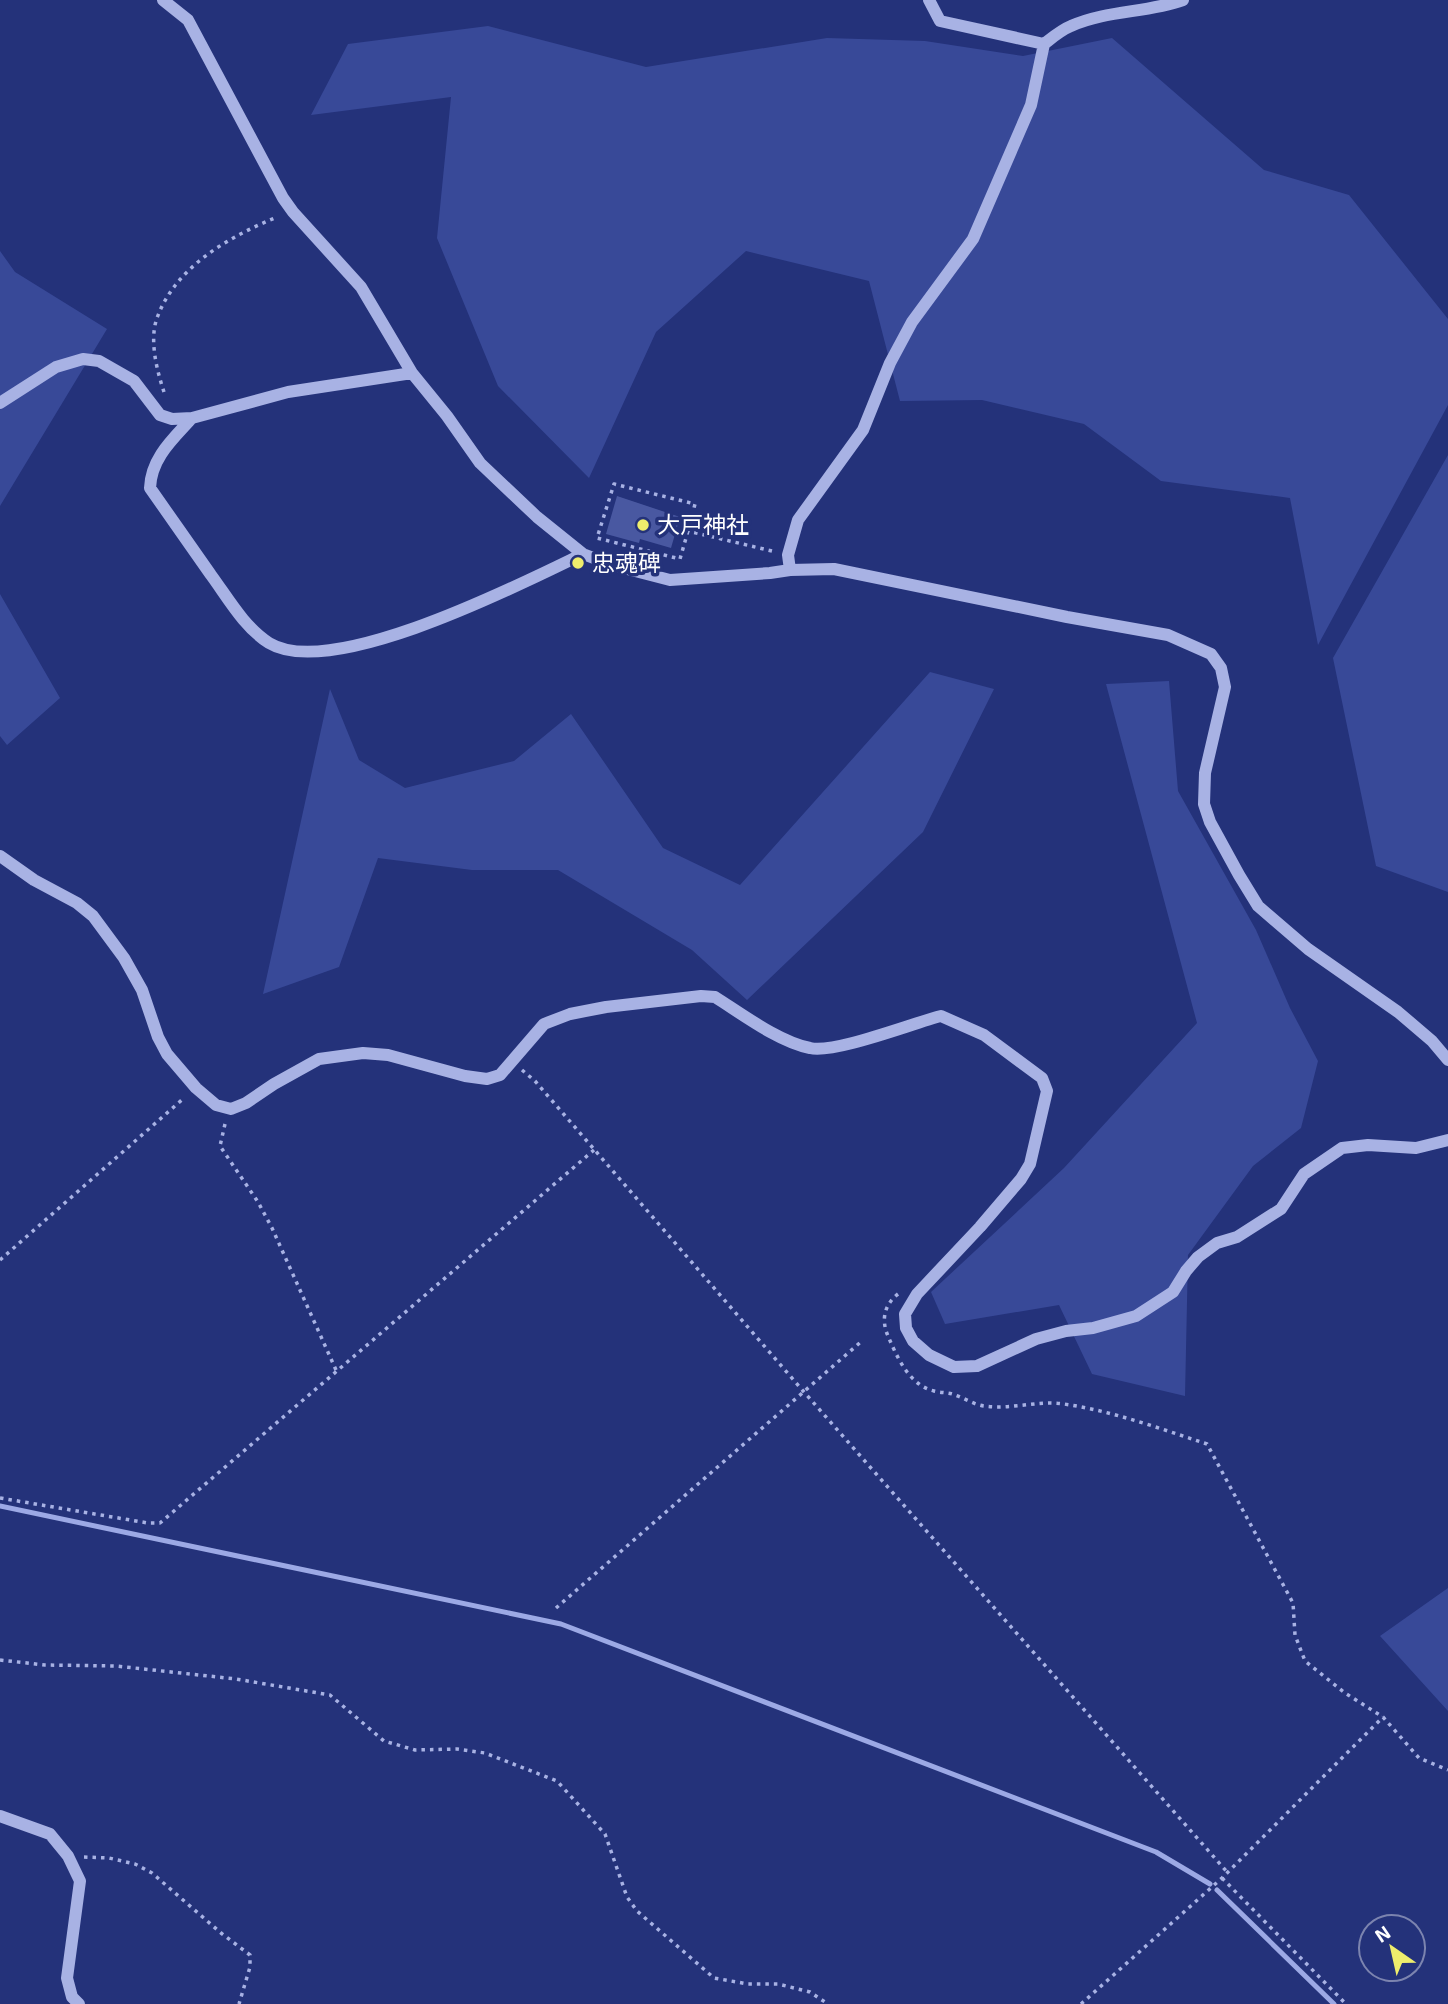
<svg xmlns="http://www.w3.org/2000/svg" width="1448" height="2004" font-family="'Exo 2','Noto Sans JP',sans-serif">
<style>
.green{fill:#384998}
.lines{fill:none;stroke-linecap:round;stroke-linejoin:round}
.stream{stroke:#9ca9e5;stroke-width:5}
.building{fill:#4958a1}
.path{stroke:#a8b2e4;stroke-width:3.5;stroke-dasharray:3.5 5;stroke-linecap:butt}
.minor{stroke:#a8b2e4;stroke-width:12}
.poi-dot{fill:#eeed6c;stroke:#24327a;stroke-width:2.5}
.labels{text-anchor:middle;stroke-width:7;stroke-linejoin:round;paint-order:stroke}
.poi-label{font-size:23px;fill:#fff;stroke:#24327a;text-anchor:start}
</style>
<rect width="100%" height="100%" fill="#24327a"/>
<path class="green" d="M488 26 646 67 827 38 925 41 1023 56 1112 38 1264 170 1349 195 1448 319V405L1318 645 1290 498 1161 481 1084 424 982 400 900 401 869 281 746 251 656 332 589 478 498 386 437 238 451 97 311 115 348 44Z
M0 251 15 272 107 329 0 506Z
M1448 455V892L1376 866 1333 658Z
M0 594 60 698 7 745 0 736Z
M930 672 994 689 923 832 747 1000 692 950 558 870H472L378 858 339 967 263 994 330 689 359 760 405 788 514 761 571 714 663 848 740 885Z
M1169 681 1178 791 1256 930 1290 1008 1318 1061 1301 1128 1253 1166 1188 1255 1185 1396 1092 1374 1059 1305 945 1324 931 1292 1064 1168 1197 1023 1106 684Z
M1448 1588V1711L1380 1636Z"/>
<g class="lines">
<path class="stream" d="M0 1506 561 1624 1156 1852 1210 1884
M1217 1890 1334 2004"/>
</g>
<path class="building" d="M617 496 680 517 671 548 640 539 639 543 606 534Z"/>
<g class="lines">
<path class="path" d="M164 392C157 371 149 340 157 318 176 266 229 237 277 217
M688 531 680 559 597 538 614 484 695 504 688 531 776 552
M522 1070 535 1081 804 1392 1228 1873
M225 1124 220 1146 258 1202 272 1228 336 1370
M0 1260 184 1098
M898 1294C884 1305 881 1320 888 1336 897 1357 909 1385 934 1391 941 1393 948 1392 955 1395 964 1398 975 1405 984 1406 1010 1410 1038 1400 1064 1404 1113 1411 1161 1429 1207 1444L1293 1603 1295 1635 1305 1661 1345 1693 1383 1717 1419 1758 1448 1770
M0 1498 148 1523H160L594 1150
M556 1608 863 1340
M0 1660 45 1665 116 1666 236 1679 330 1695 384 1741 415 1750 457 1749 485 1753 557 1781 605 1834 627 1897 637 1911 714 1978 748 1984H778L810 1992 828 2004
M84 1857 109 1858 135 1864 152 1873 221 1933 250 1955V1967L239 2004
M1222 1878 1346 2004
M1081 2004 1222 1878 1383 1717"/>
<path class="minor" d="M163 0 188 20 283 198 293 212 361 287 412 373 447 416 480 463 537 517 583 554 612 565 670 580 770 573 790 570 834 569 1067 617 1168 635 1211 654 1221 668 1225 687 1205 773 1204 804 1210 822 1239 875 1258 906 1308 949 1398 1012 1432 1041 1448 1060
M929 0 940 21 1044 44
M0 403 56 367 83 359 99 361 134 381 160 415 172 419 192 418 288 392 412 373
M192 418C173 439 151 458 150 488 170 517 191 546 211 575 228 598 244 627 269 643 331 681 521 584 583 554
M790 570 788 555 798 520 863 430 890 363 912 322 973 239 1031 105 1044 44C1053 37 1061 30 1071 26 1107 10 1147 13 1183 0
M0 856 34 880 77 903 93 916 124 958 142 990 158 1037 167 1054 196 1088 216 1105 231 1109 246 1103 274 1084 319 1059 363 1053 388 1055 465 1076 487 1079 500 1075 544 1024 570 1014 606 1007 701 996 715 997C742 1014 779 1042 810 1048 834 1054 913 1023 941 1016L984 1035 1042 1078 1047 1091 1030 1164 1021 1179 980 1227 917 1294 905 1314 906 1328 913 1341 929 1355 954 1367 977 1366 1036 1339 1066 1331 1093 1328 1136 1316 1173 1292 1186 1271 1198 1257 1217 1243 1237 1237 1281 1209 1304 1174 1342 1148 1368 1145 1416 1148 1448 1140
M0 1816 50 1834 68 1856 80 1881 67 1978 72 1997 79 2004"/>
</g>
<g class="poi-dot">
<circle cx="643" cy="525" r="7"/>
<circle cx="578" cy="563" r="7"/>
</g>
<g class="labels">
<g class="poi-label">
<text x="657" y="533">大戸神社</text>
<text x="592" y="571">忠魂碑</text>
</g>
</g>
<g transform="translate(1392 1948) rotate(326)"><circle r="33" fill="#24327a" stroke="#7c84af" stroke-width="2"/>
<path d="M0-5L12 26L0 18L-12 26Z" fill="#eeed6c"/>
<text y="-10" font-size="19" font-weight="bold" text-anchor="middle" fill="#ffffff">N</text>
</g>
</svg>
